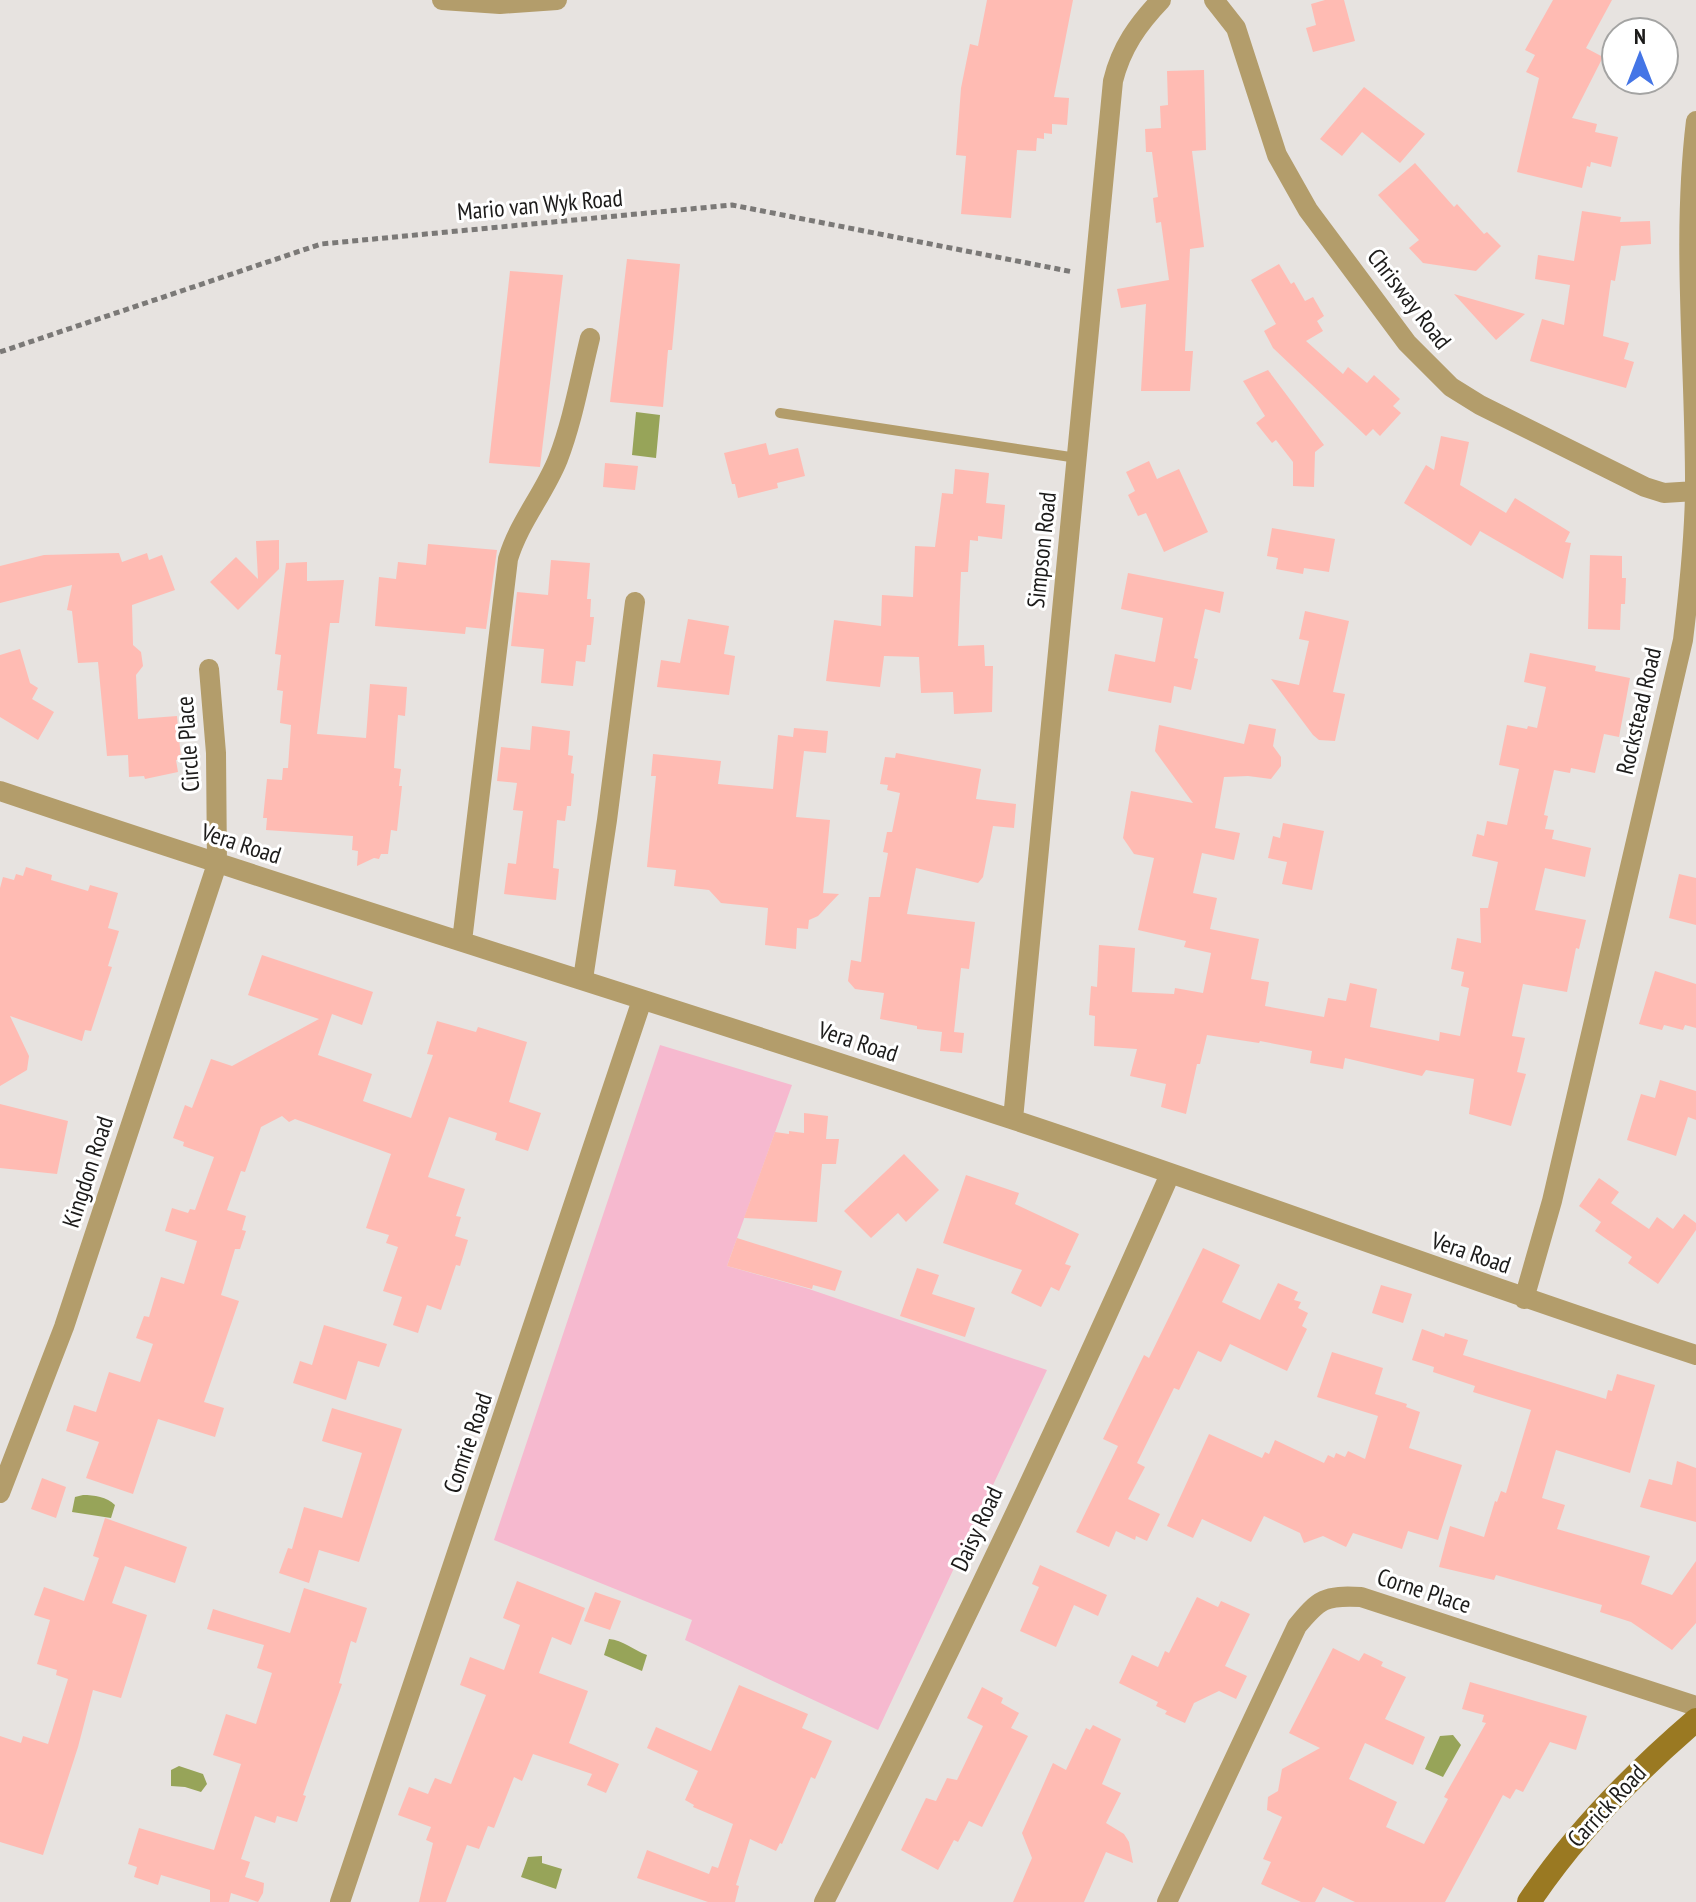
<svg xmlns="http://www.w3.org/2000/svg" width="1696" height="1902" font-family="'PT Sans Narrow',sans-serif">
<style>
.green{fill:#f6b9cf}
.water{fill:#97a459}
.building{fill:#ffbbb3}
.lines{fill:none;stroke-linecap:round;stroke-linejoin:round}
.path{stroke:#7b7977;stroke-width:5;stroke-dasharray:6 4;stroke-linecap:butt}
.lane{stroke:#b39d6b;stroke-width:10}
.street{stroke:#b39d6b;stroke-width:20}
.secondary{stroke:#9a7922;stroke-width:24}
.labels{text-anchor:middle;stroke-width:6;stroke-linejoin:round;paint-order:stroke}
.street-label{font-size:24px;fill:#1c1b1a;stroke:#fff}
</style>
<rect width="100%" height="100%" fill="#e7e3e0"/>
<path class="green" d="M660 1045 792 1085 727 1266 809 1289 1047 1370 878 1730 685 1640 692 1620 494 1540Z"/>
<path class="water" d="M636 412 660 415 656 458 632 455Z
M83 1495C94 1495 107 1497 115 1505L111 1518 72 1512 75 1497Z
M609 1639C623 1640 633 1650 647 1655L642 1671 604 1655Z
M1453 1735 1461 1745 1443 1777 1425 1769 1440 1736Z
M179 1766 203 1774 207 1784 201 1792 185 1787 171 1786V1770Z
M542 1856V1863L562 1869 556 1889 521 1877 528 1857Z"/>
<path class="building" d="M987 0H1073L1054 97 1069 98 1067 125 1052 124V134L1044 133V139L1037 138 1036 151 1017 150 1011 218 961 214 966 156 956 155 961 88 970 44 978 46Z
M1325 0H1344L1355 41 1313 52 1306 28 1316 25 1311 4Z
M1553 0H1612L1586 48 1603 57 1572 118 1597 124 1595 132 1618 137 1611 167 1591 162 1590 167 1587 166 1582 188 1517 172 1539 78 1526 72 1535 55 1525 50Z
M1204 70 1206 150 1192 151 1204 247 1190 249 1185 351H1193L1190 391H1141L1146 304 1121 308 1117 289 1169 280 1161 222 1156 223 1153 198 1158 197 1152 152H1146L1145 129 1161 128 1160 106 1168 105 1167 71Z
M1364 87 1425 134 1400 163 1362 132 1342 156 1320 139Z
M1415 163 1454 207 1457 204 1484 234 1487 232 1501 246 1476 271 1423 263 1409 248 1419 240 1378 195Z
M1582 211 1621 217 1620 222 1650 221 1651 244 1621 246 1615 281 1611 280 1603 336 1629 343 1624 359 1634 362 1626 388 1530 361 1542 319 1564 325 1570 285 1535 279 1538 255 1574 261Z
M627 259 680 264 672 350H668L663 407 610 402Z
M1279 264 1291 284 1294 282 1305 301 1313 297 1324 316 1317 321 1323 331 1306 341 1343 374 1348 367 1367 383 1374 375 1400 399 1393 406 1401 413 1380 436 1373 429 1366 436 1273 348 1264 331 1276 324 1251 280Z
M510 271 563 275 540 467 489 463Z
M1454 294 1525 314 1496 340Z
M1268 370 1324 445 1315 452 1314 487 1293 486V462L1276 440 1272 443 1256 423 1265 416 1243 381Z
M1441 436 1469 442 1460 485 1506 513 1515 498 1570 532 1565 542 1571 543 1563 579 1480 531 1471 546 1404 503 1426 465 1434 470Z
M766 443 769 455 798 448 805 476 777 483 778 488 738 498 735 484H732L724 453Z
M1149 461 1157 479 1179 469 1208 532 1164 552 1146 513 1138 516 1128 495 1135 491 1126 472Z
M605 463 638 466 635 490 603 487Z
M955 469 989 473 986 503 1005 505 1002 539 978 536V541L970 540 968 572H961L958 646 984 645 985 666H993L992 712 954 714 953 692 921 693 919 657 884 656 880 687 826 681 834 620 881 626 882 595 913 597 915 546 935 547 942 493 953 494Z
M1272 528 1335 539 1329 572 1304 568 1303 574 1276 569 1278 558 1267 556Z
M279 540V569L238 610 210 582 236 557 258 579 256 541Z
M428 544 497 550 486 629 466 627 465 634 375 626 379 577 396 579 398 562 426 565Z
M119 553 122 562 147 553 149 560 162 555 175 590 132 605 133 645 141 652 143 666 136 675 138 719 177 716 181 759 176 760 178 772 145 779 144 776 129 777 128 755 107 756 98 662 78 663 72 611 67 610 72 585 0 603V566L44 555Z
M1590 555 1622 556V578H1626L1625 604H1621L1620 630 1588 629Z
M551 560 590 563 587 599H591L590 617H594L591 645H587L585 662 576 661 573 686 541 683 544 649 511 646 517 592 548 595Z
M307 562V581L344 580 339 623H330L317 734 366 738 370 684 407 687 405 716 398 715 394 768 401 769 399 786H402L397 831 391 830 388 854H381L379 859 374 858 357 866 358 851 352 850 353 836 266 830 267 818H263L267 779 282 780 283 768H288L291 725 280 723 283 691 277 690 281 655 275 654 286 563Z
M1128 573 1224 592 1220 613 1205 609 1194 658 1198 659 1191 690 1174 686 1171 703 1108 691 1115 654 1155 662 1163 618 1121 609Z
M1305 611 1349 621 1333 692 1345 694 1335 741 1319 740 1313 735 1271 679 1299 685 1309 641 1299 639Z
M688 619 729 626 724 654 735 656 729 695 657 687 661 660 680 663Z
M20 649 30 683 38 688 32 699 54 712 38 740 0 717V655Z
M1530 653 1596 666 1595 671 1630 678 1619 737 1604 734 1595 773 1571 768 1570 773 1554 770 1544 815 1548 816 1545 829 1554 830 1552 839 1591 848 1585 877 1545 868 1535 910 1586 920 1579 949 1576 948 1567 992 1523 984 1512 1036 1525 1038 1517 1072 1526 1074 1511 1126 1469 1114 1474 1079 1426 1070 1422 1076 1345 1058 1343 1069 1310 1063 1312 1051 1260 1041 1259 1043 1207 1035 1200 1064H1197L1186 1114 1161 1107 1166 1084 1130 1076 1137 1049 1094 1046 1095 1016 1089 1015 1091 986 1097 987 1099 945 1135 948 1132 992 1174 994 1175 988 1203 993 1211 953 1184 947 1186 941 1138 930 1154 858 1134 854 1123 838 1131 791 1193 803 1155 751 1159 725 1244 744 1249 724 1276 729 1273 746 1281 757V766L1271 779 1248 776 1224 777 1215 828 1240 833 1234 860 1202 853 1193 893 1217 898 1210 929 1259 939 1251 979 1269 982 1265 1006 1324 1017 1328 998 1346 1001 1350 983 1377 989 1370 1027 1439 1041 1440 1032 1460 1036 1469 988 1461 986 1464 972 1451 969 1457 938 1481 943 1480 908H1488L1498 862 1472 856 1477 834 1484 836 1487 821 1507 825 1519 769 1499 765 1507 725 1527 729 1528 726 1537 728 1546 687 1524 682Z
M532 726 570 731 568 755 573 756 571 773 574 774 571 806H567L565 821 557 820 553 868 559 869 556 900 504 894 508 863 516 864 523 811 513 810 517 783 497 781 501 747 530 750Z
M794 728 828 731 826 753 804 751 796 817 830 820 823 893 839 894 818 916 809 920 808 929 797 928 796 949 765 945 768 908 721 903 709 890 674 886 676 870 647 867 656 776H651L653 754 721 761 718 784 773 789 778 735 793 737Z
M896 753 981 769 976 799 1016 804 1014 828 993 826 983 877 978 883 916 868 907 914 975 922 969 969 961 968 954 1032 964 1033 962 1053 940 1051 942 1032 917 1029V1026L880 1019 884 993 855 989 848 981 851 960 861 962 869 897H880L888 853 883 852 887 832H892L900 793 887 790 888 785 880 784 885 757 895 758Z
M1283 823 1324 831 1312 890 1282 884 1287 862 1268 858 1273 836 1280 838Z
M26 867 52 875 51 880 88 891 90 885 118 893 108 928 119 931 108 966 112 967 91 1031 85 1030 82 1041 10 1016 29 1056 27 1070 0 1086V888L3 877 14 880 16 874 23 876Z
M1679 874 1696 878V925L1669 918Z
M262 955 373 992 362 1025 332 1014 318 1055 372 1074 363 1101 411 1118 433 1055 427 1054 437 1021 476 1032 478 1027 527 1042 509 1102 541 1113 528 1151 495 1140 497 1133 449 1117 428 1177 465 1189 456 1216 461 1217 455 1236 468 1240 460 1266 456 1265 441 1310 427 1305 418 1333 393 1325 402 1297 383 1291 398 1247 386 1243 389 1235 366 1228 391 1154 295 1119 289 1122 282 1116 261 1127 245 1172 241 1171 227 1210 246 1216 242 1230 246 1231 240 1249H235L221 1295 239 1301 204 1402 224 1408 215 1437 158 1419 133 1494 86 1478 99 1442 66 1431 74 1405 96 1412 109 1372 140 1382 153 1344 136 1338 144 1316 149 1317 161 1277 184 1284 197 1241 165 1231 172 1208 188 1213 190 1209 195 1210 214 1157 183 1146 184 1142 173 1138 185 1105 192 1108 211 1059 232 1066 319 1019 248 995Z
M1655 971 1696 984V1028L1685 1025 1683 1030 1664 1025 1662 1030 1639 1024Z
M1660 1080 1696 1091V1120L1688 1117 1676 1156 1627 1140 1641 1094 1655 1098Z
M0 1104 68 1121 57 1174 0 1168Z
M804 1113 828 1116 826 1139H839L836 1164H822L817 1222 744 1218 775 1132 789 1134V1131L804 1133Z
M904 1154 939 1190 906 1222 898 1213 871 1238 844 1211Z
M966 1175 1019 1193 1015 1204 1079 1234 1065 1264 1071 1266 1059 1291 1051 1287 1041 1307 1011 1293 1022 1270 943 1243Z
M1599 1178 1619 1192 1611 1203 1649 1229 1657 1217 1673 1229 1684 1214 1696 1223V1230L1658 1284 1628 1263 1632 1257 1595 1231 1601 1222 1579 1206Z
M737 1238 842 1271 835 1291 813 1285 812 1289 727 1266Z
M1203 1248 1240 1265 1222 1302 1260 1320 1278 1283 1298 1292 1294 1300 1301 1302 1298 1308 1308 1313 1302 1326 1307 1329 1287 1371 1230 1344 1221 1362 1198 1351 1179 1390 1174 1388 1137 1463 1145 1467 1128 1499 1160 1514 1147 1541 1136 1536 1135 1540 1116 1531 1109 1547 1076 1532 1118 1446 1103 1439 1144 1355 1149 1358Z
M917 1268 939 1275 932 1294 975 1308 965 1337 900 1316Z
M1381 1285 1412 1294 1403 1323 1372 1313Z
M324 1325 387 1344 379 1367 358 1361 346 1400 293 1383 300 1361 312 1365Z
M1422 1329 1444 1337 1445 1333 1468 1340 1463 1355 1606 1399 1608 1390 1612 1391 1617 1374 1655 1385 1630 1473 1556 1450 1542 1498 1565 1505 1557 1529 1650 1556 1641 1584 1672 1595 1696 1561V1623L1672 1650 1631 1622 1600 1612 1602 1605 1496 1575 1494 1580 1439 1567 1450 1526 1484 1537 1495 1501 1497 1502 1501 1491 1506 1493 1531 1410 1473 1392 1475 1386 1433 1372 1434 1367 1412 1360Z
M1332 1352 1383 1368 1375 1394 1407 1404 1406 1407 1420 1412 1409 1448 1462 1465 1438 1540 1408 1531 1402 1549 1353 1533 1346 1547 1323 1536 1304 1543 1300 1533 1264 1516 1251 1542 1202 1519 1193 1538 1167 1526 1209 1434 1262 1458 1265 1452 1269 1454 1275 1440 1324 1463 1328 1455 1334 1458 1336 1453 1345 1457 1348 1451 1365 1459 1378 1416 1317 1397Z
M332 1408 402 1429 359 1562 319 1550 309 1583 279 1573 288 1548 292 1549 304 1507 342 1518 362 1453 322 1441Z
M1677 1461 1696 1468V1522L1640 1507 1649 1479 1672 1485Z
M42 1478 66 1487 56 1518 31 1509Z
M105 1518 187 1547 175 1583 125 1566 112 1603 147 1615 121 1698 93 1690 78 1747 43 1855 0 1842V1736L21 1743 23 1736 48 1744 68 1679 56 1675 57 1670 37 1664 50 1620 34 1615 44 1587 84 1601 99 1558 93 1556Z
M1040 1565 1107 1595 1098 1616 1074 1605 1056 1647 1020 1631 1039 1587 1032 1584Z
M517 1581 585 1608 571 1645 552 1637 539 1673 588 1691 569 1743 619 1764 606 1793 587 1785 592 1774 533 1754 522 1781 514 1777 494 1828 488 1826 479 1849 467 1845 446 1902H419L433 1843 426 1840 431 1827 398 1815 409 1787 428 1794 435 1778 451 1784 486 1695 460 1685 470 1657 504 1670 520 1625 503 1618Z
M304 1588 367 1608 356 1643 351 1641 339 1683 342 1684 303 1795 306 1796 297 1822 277 1816 275 1823 255 1816 241 1859 250 1862 245 1877 264 1883 263 1893 258 1902 231 1893 229 1902H210V1890L161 1875 158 1885 134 1877 137 1867 128 1864 139 1828 214 1850 241 1764 213 1755 226 1714 256 1724 272 1673 257 1668 264 1645 207 1629 213 1609 290 1633Z
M595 1592 621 1601 610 1630 584 1621Z
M1197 1597 1218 1607 1221 1601 1250 1614 1225 1666 1247 1676 1236 1699 1219 1691 1194 1703 1185 1723 1165 1714 1167 1711 1156 1706 1158 1702 1119 1683 1132 1655 1158 1667 1165 1651 1169 1653Z
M1333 1648 1359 1661 1364 1653 1383 1662 1381 1666 1406 1677 1385 1719 1425 1737 1413 1765 1365 1743 1349 1779 1397 1802 1386 1827 1424 1844 1448 1799 1444 1797 1486 1723 1482 1722 1484 1715 1462 1709 1470 1682 1587 1716 1576 1750 1550 1742 1523 1792 1516 1789 1510 1799 1503 1795 1445 1902H1355L1323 1887 1315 1902H1301L1261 1884 1271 1862 1263 1859 1282 1817 1267 1810 1268 1797 1278 1791 1282 1769 1320 1748 1289 1733Z
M739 1685 808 1714 802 1728 832 1741 815 1779 811 1777 782 1844 780 1843 776 1851 750 1839 736 1885 739 1886 735 1902H708L637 1878 647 1850 709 1874 712 1866 718 1868 733 1824 693 1807 694 1805 685 1800 698 1771 647 1748 656 1727 711 1751Z
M982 1687 1003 1698 1001 1703 1019 1713 1011 1728 1028 1736 982 1827 969 1821 958 1842 954 1840 938 1870 901 1850 926 1798 936 1801 947 1778 957 1780 983 1726 967 1718Z
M1093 1725 1121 1739 1102 1784 1121 1793 1106 1823 1124 1834 1129 1842 1133 1863 1106 1852 1084 1902H1013L1032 1858 1022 1833 1053 1763 1066 1770 1086 1728 1090 1730Z"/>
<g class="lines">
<path class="path" d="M0 352 321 244 732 205 1073 272"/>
<path class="lane" d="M780 413 1077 458"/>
<path class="street" d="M442 0 500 4 557 0
M1214 0 1236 28 1277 155 1308 210 1407 343 1451 387 1480 405 1645 487 1664 493 1696 491
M0 791C335 904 673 1007 1008 1118 1239 1194 1465 1280 1696 1355
M462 941 508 559C519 522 544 494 558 459 573 420 580 378 590 338
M583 979 607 820 635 602
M1013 1119 1113 81C1121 48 1138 24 1161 0
M1524 1299 1552 1201 1683 640C1689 591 1694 543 1695 494 1696 370 1681 245 1696 121
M0 1493 64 1327 217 864 216 753 209 669
M340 1902 642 1000
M824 1902C946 1663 1062 1420 1170 1174
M1167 1902 1297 1626C1319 1599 1325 1595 1361 1597L1696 1706"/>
<path class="secondary" d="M1529 1902C1575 1833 1633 1774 1696 1720"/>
</g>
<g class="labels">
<g class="street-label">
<text transform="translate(540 205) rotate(-5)" y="8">Mario van Wyk Road</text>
<text transform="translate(1409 299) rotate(52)" y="8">Chrisway Road</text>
<text transform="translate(1042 550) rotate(-84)" y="8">Simpson Road</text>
<text transform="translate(1639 711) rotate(-77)" y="8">Rockstead Road</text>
<text transform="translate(188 744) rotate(-94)" y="8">Circle Place</text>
<text transform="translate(241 844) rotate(18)" y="8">Vera Road</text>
<text transform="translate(858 1042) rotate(18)" y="8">Vera Road</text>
<text transform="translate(88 1172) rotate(-72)" y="8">Kingdon Road</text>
<text transform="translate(1471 1253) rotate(19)" y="8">Vera Road</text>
<text transform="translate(468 1443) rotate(-71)" y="8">Comrie Road</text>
<text transform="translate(977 1529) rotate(-65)" y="8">Daisy Road</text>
<text transform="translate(1424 1591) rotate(18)" y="8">Corne Place</text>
<text transform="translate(1607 1806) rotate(-47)" y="8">Carrick Road</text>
</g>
</g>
<g transform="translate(1640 56)"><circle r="38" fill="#ffffff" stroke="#a4a4a3" stroke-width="2"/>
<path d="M0-6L14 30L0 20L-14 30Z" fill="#4475e6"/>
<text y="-12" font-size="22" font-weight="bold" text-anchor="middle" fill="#1c1b1a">N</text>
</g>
</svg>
